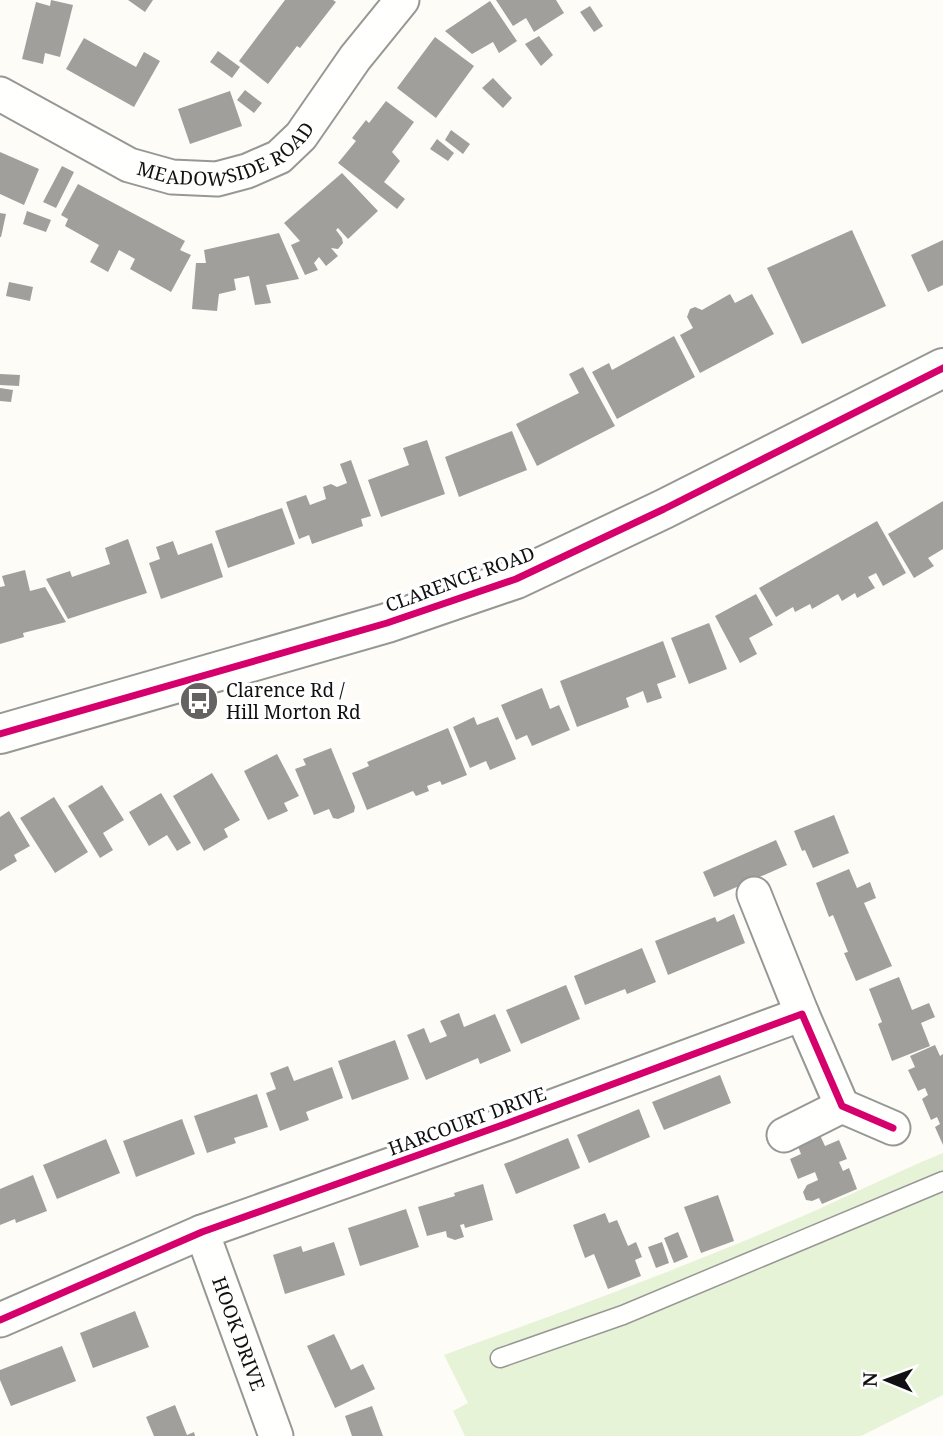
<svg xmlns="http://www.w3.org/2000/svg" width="943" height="1436" font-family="'Noto Serif',serif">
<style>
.green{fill:#e7f3d7}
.building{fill:#a19f9c}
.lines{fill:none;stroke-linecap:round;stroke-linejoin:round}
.service-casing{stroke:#979795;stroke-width:21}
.minor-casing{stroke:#979795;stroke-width:37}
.tertiary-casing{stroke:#979795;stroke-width:42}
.service{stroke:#fffffe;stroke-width:18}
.minor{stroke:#fffffe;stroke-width:33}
.tertiary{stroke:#fffffe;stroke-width:38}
.cycleway-casing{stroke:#fff;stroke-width:11}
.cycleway{stroke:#d6006c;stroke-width:7}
.labels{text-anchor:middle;stroke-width:7;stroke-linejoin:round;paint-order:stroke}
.street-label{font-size:19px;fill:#111;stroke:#fff}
.poi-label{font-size:19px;fill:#111;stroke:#fff;text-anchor:start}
</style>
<rect width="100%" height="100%" fill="#fdfcf7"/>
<path class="green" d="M943 1153V1395L861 1436H465L453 1411 468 1403 444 1355C555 1314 668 1274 777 1227 833 1204 887 1176 943 1153Z"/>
<path class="building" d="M51 0 73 5 60 57 45 53 43 64 22 59 36 2 50 6Z
M128 0H153L145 12Z
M285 0H333L336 2 300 48 297 46 268 84 239 61Z
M496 0H556L564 13 534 32 526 18 513 26Z
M490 1 517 41 499 53 493 42 472 54 445 31Z
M590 6 603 26 594 32 580 12Z
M539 36 553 55 541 66 525 44Z
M435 37 474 66 436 118 397 88Z
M84 38 136 67 144 52 160 61 134 107 66 69Z
M218 51 240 67 232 78 210 62Z
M493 78 512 98 503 108 482 88Z
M245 90 262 103 254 113 237 100Z
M230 91 242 126 190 144 178 109Z
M386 101 414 122 392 152 400 161 384 182 405 199 397 209 338 163 356 141 352 138 366 120 369 123Z
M451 130 470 144 463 154 445 140Z
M437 139 454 153 448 161 430 149Z
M0 152 39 169 24 205 0 194Z
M62 166 74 172 56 208 43 202Z
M342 173 378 211 348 239 338 228 336 230 342 238 343 243 338 249 331 248 338 256 326 266 319 257 314 263 318 270 305 275 291 245 300 241 284 223Z
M78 184 185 241 180 250 191 255 171 292 130 269 135 259 119 250 108 272 90 262 99 245 65 226 68 219 61 215Z
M27 211 51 220 46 232 23 224Z
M0 213 6 214 1 237H0Z
M852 230 886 306 802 344 767 268Z
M279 233 299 279 266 285 271 303 255 305 249 276 234 279 236 290 219 294 217 311 192 309 196 263H206L204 250Z
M943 240V285L928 292 911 255Z
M9 282 33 287 30 301 6 296Z
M730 294 735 303 752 294 774 334 700 373 680 335 693 328 687 317 690 309 695 307 702 310Z
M674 336 695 377 617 419 592 372 609 363 612 370Z
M583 367 615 426 537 466 516 424 579 393 569 374Z
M0 374 20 375 19 386 0 385Z
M0 388 13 390 11 402 0 401Z
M512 431 527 470 459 497 445 457Z
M427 440 445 494 381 517 368 480 409 465 403 448Z
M351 460 371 516 361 519 363 526 312 544 309 535 299 539 286 502 306 495 310 505 326 499 323 487 331 484 337 487 347 483 340 464Z
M943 501V549L928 558 934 566 914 578 888 534Z
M282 508 295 544 228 568 215 531Z
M877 521 906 573 883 586 876 573 868 577 875 588 857 598 855 593 842 601 838 594 812 609 810 604 795 612 793 607 776 617 759 588Z
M128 539 147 593 68 619 46 579 70 571 72 577 110 564 105 548Z
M173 541 178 555 212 543 223 577 161 599 149 563 160 559 156 547Z
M25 570 30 591 45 587 66 622 23 633 24 637 0 644V587L5 586 2 576Z
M756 594 773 625 749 638 757 654 740 663 715 616Z
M709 623 727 669 689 684 671 638Z
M663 641 676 677 657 684 662 698 647 703 643 691 626 698 629 707 577 727 560 681Z
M542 688 550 709 559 705 570 730 532 746 527 735 516 740 501 705Z
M474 717 477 725 498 717 516 759 490 770 486 761 470 768 453 727Z
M448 728 467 775 442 785 440 781 427 786 429 791 416 796 413 791 367 810 352 773 369 766 367 762Z
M331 748 355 807 354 812 338 819 333 818 329 809 314 815 295 769 306 765 303 759Z
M277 754 299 796 284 803 288 811 268 820 244 771Z
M212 773 240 820 224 829 228 837 204 851 173 796Z
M102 785 124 820 103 833 113 850 100 858 68 806Z
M161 793 191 843 177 851 167 835 149 846 129 812Z
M54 797 88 852 55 873 20 818Z
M9 811 30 846 14 855 17 861 0 871V817Z
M834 815 849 853 813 868 805 850 802 851 794 831Z
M776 840 787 865 714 897 703 872Z
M849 869 857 888 870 882 876 898 864 903 892 966 856 981 844 953 848 952 833 915 829 917 816 883Z
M734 914 745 943 668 975 655 941 715 917 717 922Z
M642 948 656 982 627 994 625 989 585 1005 574 976Z
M899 977 912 1010 929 1003 935 1017 921 1023 930 1046 892 1061 878 1024 882 1022 869 989Z
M566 985 580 1019 521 1044 506 1010Z
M459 1013 464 1027 495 1014 511 1051 480 1064 478 1058 426 1080 407 1035 424 1028 430 1043 447 1036 440 1021Z
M395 1040 409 1079 352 1100 338 1061Z
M935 1045 940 1056 943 1054V1145L935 1127 940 1124 937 1117 931 1120 922 1099 928 1095 925 1088 918 1091 908 1070 915 1067 910 1056Z
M288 1066 294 1081 332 1067 343 1098 306 1112 309 1120 280 1131 266 1093 276 1089 270 1073Z
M720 1075 731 1103 664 1130 652 1102Z
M257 1094 268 1127 234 1138 236 1143 207 1153 194 1116Z
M639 1109 650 1137 589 1163 577 1135Z
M182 1119 195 1154 136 1177 123 1141Z
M819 1133 825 1146 839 1140 847 1159 839 1162 843 1171 849 1168 857 1189 822 1204 819 1198 812 1201 806 1200 803 1192 807 1185 818 1180 815 1172 798 1179 790 1159 801 1154 796 1142Z
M568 1138 580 1168 516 1194 504 1164Z
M106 1139 120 1173 57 1199 43 1165Z
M33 1175 47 1211 16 1223 15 1219 0 1225V1189Z
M483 1184 493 1220 465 1228 464 1224 460 1225 464 1237 455 1240 447 1237 446 1231 427 1236 418 1207 455 1196 454 1193Z
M718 1195 734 1241 701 1253 684 1207Z
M406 1209 419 1247 360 1266 348 1228Z
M605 1213 609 1223 617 1220 628 1246 636 1242 642 1257 635 1260 641 1276 608 1289 594 1254 585 1258 573 1225Z
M678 1232 688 1257 674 1263 664 1238Z
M334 1242 345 1275 285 1294 273 1255 301 1246 303 1252Z
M662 1242 669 1263 656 1268 648 1247Z
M135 1311 149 1347 93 1368 80 1333Z
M334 1334 351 1370 363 1364 375 1389 335 1408 307 1346Z
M62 1346 76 1381 11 1406 0 1380V1370Z
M175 1405 187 1435 194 1432 195 1436H154L146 1417Z
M372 1406 383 1436H352L345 1416Z"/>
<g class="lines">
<g class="service-casing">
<path id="service" d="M500 1358 623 1315 943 1181"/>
</g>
<g class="minor-casing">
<g id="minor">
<path id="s1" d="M0 94 129 165 172 177 217 179 247 171 279 157 301 136 355 58 402 0"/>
<path d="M754 894 802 1014"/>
<path d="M784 1135 842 1106"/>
<path id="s2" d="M202 1232 276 1436"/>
<path d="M0 1320 202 1232 508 1123 802 1014 842 1106 893 1128"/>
</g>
</g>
<g class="tertiary-casing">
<path id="tertiary" d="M0 734 387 623 516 579 664 509 943 368"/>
</g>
<use href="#service" class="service"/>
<use href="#minor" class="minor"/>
<use href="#tertiary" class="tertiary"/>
<g class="cycleway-casing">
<path id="cycleway" d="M0 734 387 623 516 579 664 509 943 368
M0 1320 202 1232 508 1123 802 1014 842 1106 893 1128"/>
</g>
<use href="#cycleway" class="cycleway"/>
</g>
<defs>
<g id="bus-disc" transform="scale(2.0125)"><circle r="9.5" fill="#646362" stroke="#fff"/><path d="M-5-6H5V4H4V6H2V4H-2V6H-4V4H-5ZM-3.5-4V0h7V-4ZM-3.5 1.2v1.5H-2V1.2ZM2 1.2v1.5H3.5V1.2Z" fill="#fff"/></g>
</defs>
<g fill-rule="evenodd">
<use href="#bus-disc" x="199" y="701"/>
</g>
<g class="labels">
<g class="street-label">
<text dy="7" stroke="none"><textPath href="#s1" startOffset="252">MEADOWSIDE ROAD</textPath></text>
<text transform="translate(460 579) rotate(-20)" y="7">CLARENCE ROAD</text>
<text transform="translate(467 1121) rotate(-20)" y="7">HARCOURT DRIVE</text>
<text dy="7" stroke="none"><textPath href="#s2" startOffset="108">HOOK DRIVE</textPath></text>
</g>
<g class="poi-label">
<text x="226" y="697">Clarence Rd /<tspan x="226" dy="22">Hill Morton Rd</tspan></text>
</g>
</g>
<g transform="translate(887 1380) rotate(271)" stroke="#ffffff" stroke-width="5" paint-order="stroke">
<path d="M0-5L12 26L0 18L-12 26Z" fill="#111111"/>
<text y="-10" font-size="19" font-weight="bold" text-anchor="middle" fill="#111111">N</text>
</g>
</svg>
